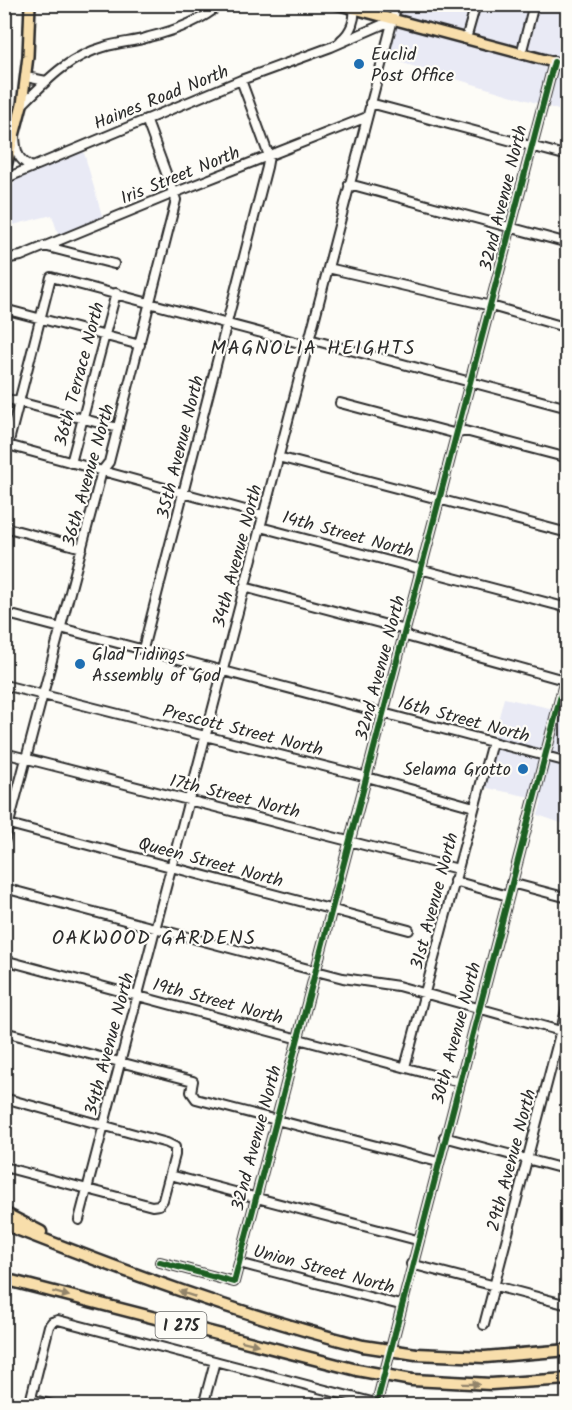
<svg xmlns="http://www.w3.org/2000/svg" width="572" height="1410" font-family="Kalam,sans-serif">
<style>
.built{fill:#e9eaf5}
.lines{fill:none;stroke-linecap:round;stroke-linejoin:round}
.minor-casing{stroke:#2b2b2b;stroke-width:12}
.major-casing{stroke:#2b2b2b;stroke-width:14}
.highway-casing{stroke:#2b2b2b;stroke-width:15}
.minor{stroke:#fdfcf7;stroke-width:8}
.major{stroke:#f8deab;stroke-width:9}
.highway{stroke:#f8deab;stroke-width:10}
.highway-bridge-casing{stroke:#2b2b2b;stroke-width:15;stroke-linecap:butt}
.highway-bridge{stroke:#f8deab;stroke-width:10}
.cycleway-casing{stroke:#fdfcf7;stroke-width:10}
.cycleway{stroke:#1b5e20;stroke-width:6}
.oneway{fill:#92846b}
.poi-dot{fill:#1f6fb2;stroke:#fdfcf7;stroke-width:2}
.labels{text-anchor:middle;stroke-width:4.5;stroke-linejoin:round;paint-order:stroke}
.shield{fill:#fdfcf7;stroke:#6a6a68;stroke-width:1.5}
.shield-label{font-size:16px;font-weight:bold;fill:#2b2b2b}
.poi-label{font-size:18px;fill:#2b2b2b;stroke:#fdfcf7;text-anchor:start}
.street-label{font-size:18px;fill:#2b2b2b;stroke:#fdfcf7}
.neighbourhood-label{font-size:20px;letter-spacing:1.5px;fill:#2b2b2b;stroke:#fdfcf7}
</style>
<rect width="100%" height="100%" fill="#fdfcf7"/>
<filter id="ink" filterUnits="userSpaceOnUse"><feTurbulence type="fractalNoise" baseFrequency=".0167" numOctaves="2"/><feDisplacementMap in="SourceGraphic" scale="12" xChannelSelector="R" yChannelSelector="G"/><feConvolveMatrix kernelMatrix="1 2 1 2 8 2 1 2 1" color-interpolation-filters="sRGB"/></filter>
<g filter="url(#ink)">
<path class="built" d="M400 5H472L464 37 396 19Z
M479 5H530L518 51 470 38Z
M537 5H567V64L524 53Z
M395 24 550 65 540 104 386 58Z
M556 67 567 70V113L546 106Z
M83 149 103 219 59 237 52 215 5 227V218L15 178Z
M504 698 554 709 542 752 493 739Z
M560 710 567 712V759L548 754Z
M494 745 541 758 530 797 483 787Z
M547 759 567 765V825L538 815 542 800 537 798Z"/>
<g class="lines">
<g class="minor-casing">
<path id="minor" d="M466 39 476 4
M341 40C351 32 356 19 354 6
M521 54 534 4
M26 77 46 81
M370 103 568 156
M22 105C47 80 68 57 104 47 119 42 135 42 149 37 174 31 201 21 221 4
M15 137C16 153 18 160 32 167
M4 179 241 80 331 47 393 20
M349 184 568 243
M44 246 114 264
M4 259 21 256 174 193 367 117
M328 268 491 306 568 328
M4 309 140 345
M309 339 568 408
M4 398 118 428
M340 403 457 434 465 431 568 458
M4 444 263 515
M8 445 51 277 307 345
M278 457 568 533
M71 463 116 293
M4 527 82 548
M260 527 568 608
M244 587 402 629 409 637 564 680 568 679
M4 613 568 762
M143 649 267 167 269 156 241 80
M4 685 367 777 474 807
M4 753 458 869
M5 823 409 930
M4 842 102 471 109 462 176 200 146 119
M454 881 508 896
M511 883 568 898
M4 888 316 971 343 978 398 986 568 1033
M4 960 459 1082
M4 1032 193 1081 191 1092 196 1099 438 1162
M405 1067 492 742
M4 1098 167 1143 175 1147V1155L163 1200 159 1205 152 1206 4 1167
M444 1137 568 1170
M170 1175 417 1240
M79 1220 397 4
M160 1262 234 1282 554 62
M239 1263 400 1305
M411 1264 568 1305
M484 1325 568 1003
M31 1399 56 1406
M29 1406 49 1326 52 1322 58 1320 387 1406
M203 1406 215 1361
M376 1406 568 668"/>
</g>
<g class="major-casing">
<path id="major" d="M336 4 568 66
M4 174 22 105 28 56 30 4"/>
</g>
<g class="highway-casing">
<path id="highway" d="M4 1213 41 1232
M4 1224C123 1271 240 1315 363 1346
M4 1279 357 1370
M416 1354 485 1357 568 1350
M412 1380 491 1384 568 1379"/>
</g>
<use href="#minor" class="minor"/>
<use href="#major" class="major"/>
<use href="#highway" class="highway"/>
<g class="highway-bridge-casing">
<path id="highway-bridge" d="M363 1346 416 1354
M357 1370 412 1380"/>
</g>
<use href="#highway-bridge" class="highway-bridge"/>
<g class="cycleway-casing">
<path id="cycleway" d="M160 1262 234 1282 554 62
M376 1406 568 668"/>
</g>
<use href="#cycleway" class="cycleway"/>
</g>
<defs><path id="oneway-solid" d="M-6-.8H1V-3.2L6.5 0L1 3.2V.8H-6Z" transform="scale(1.5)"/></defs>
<g class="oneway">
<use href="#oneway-solid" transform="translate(61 1294) rotate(15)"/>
<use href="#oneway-solid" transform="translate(187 1294) rotate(-161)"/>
<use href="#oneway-solid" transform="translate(250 1343) rotate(14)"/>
<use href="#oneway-solid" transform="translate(471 1384) rotate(1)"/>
</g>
</g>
<g class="poi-dot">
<circle cx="359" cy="64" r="6"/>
<circle cx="80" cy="664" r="6"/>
<circle cx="523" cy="769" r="6"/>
</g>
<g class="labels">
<rect class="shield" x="155.5" y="1312" width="51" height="26" rx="4.5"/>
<g class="shield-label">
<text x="181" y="1331">I 275</text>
</g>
<g class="poi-label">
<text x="371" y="60">Euclid<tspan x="371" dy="21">Post Office</tspan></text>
<text x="92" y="660">Glad Tidings<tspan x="92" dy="21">Assembly of God</tspan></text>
<text x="511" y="775" text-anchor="end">Selama Grotto</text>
</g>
<g class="street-label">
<text transform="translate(161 97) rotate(-22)" y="6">Haines Road North</text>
<text transform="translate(180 175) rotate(-22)" y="6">Iris Street North</text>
<text transform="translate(503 198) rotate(-76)" y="6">32nd Avenue North</text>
<text transform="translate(79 374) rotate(-75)" y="6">36th Terrace North</text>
<text transform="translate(180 447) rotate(-76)" y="6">35th Avenue North</text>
<text transform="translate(88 475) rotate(-74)" y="6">36th Avenue North</text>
<text transform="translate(348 534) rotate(15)" y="6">14th Street North</text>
<text transform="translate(237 556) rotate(-75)" y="6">34th Avenue North</text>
<text transform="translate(380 668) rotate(-75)" y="6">32nd Avenue North</text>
<text transform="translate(464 719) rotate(15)" y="6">16th Street North</text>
<text transform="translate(243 730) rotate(14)" y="6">Prescott Street North</text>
<text transform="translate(235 796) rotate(14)" y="6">17th Street North</text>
<text transform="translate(211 862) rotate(15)" y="6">Queen Street North</text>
<text transform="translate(434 901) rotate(-75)" y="6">31st Avenue North</text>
<text transform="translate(218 1001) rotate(15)" y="6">19th Street North</text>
<text transform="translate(456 1033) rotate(-75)" y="6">30th Avenue North</text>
<text transform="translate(109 1044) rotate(-75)" y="6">34th Avenue North</text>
<text transform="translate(256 1138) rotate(-75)" y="6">32nd Avenue North</text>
<text transform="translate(511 1160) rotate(-75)" y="6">29th Avenue North</text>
<text transform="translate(324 1269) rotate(15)" y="6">Union Street North</text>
</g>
<g class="neighbourhood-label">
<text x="313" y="354">MAGNOLIA HEIGHTS</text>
<text x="154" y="944">OAKWOOD GARDENS</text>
</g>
</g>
<rect width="572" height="1410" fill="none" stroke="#fdfcf7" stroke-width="24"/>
<rect x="12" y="12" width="548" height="1386" fill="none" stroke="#2b2b2b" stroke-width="2" filter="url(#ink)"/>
</svg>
